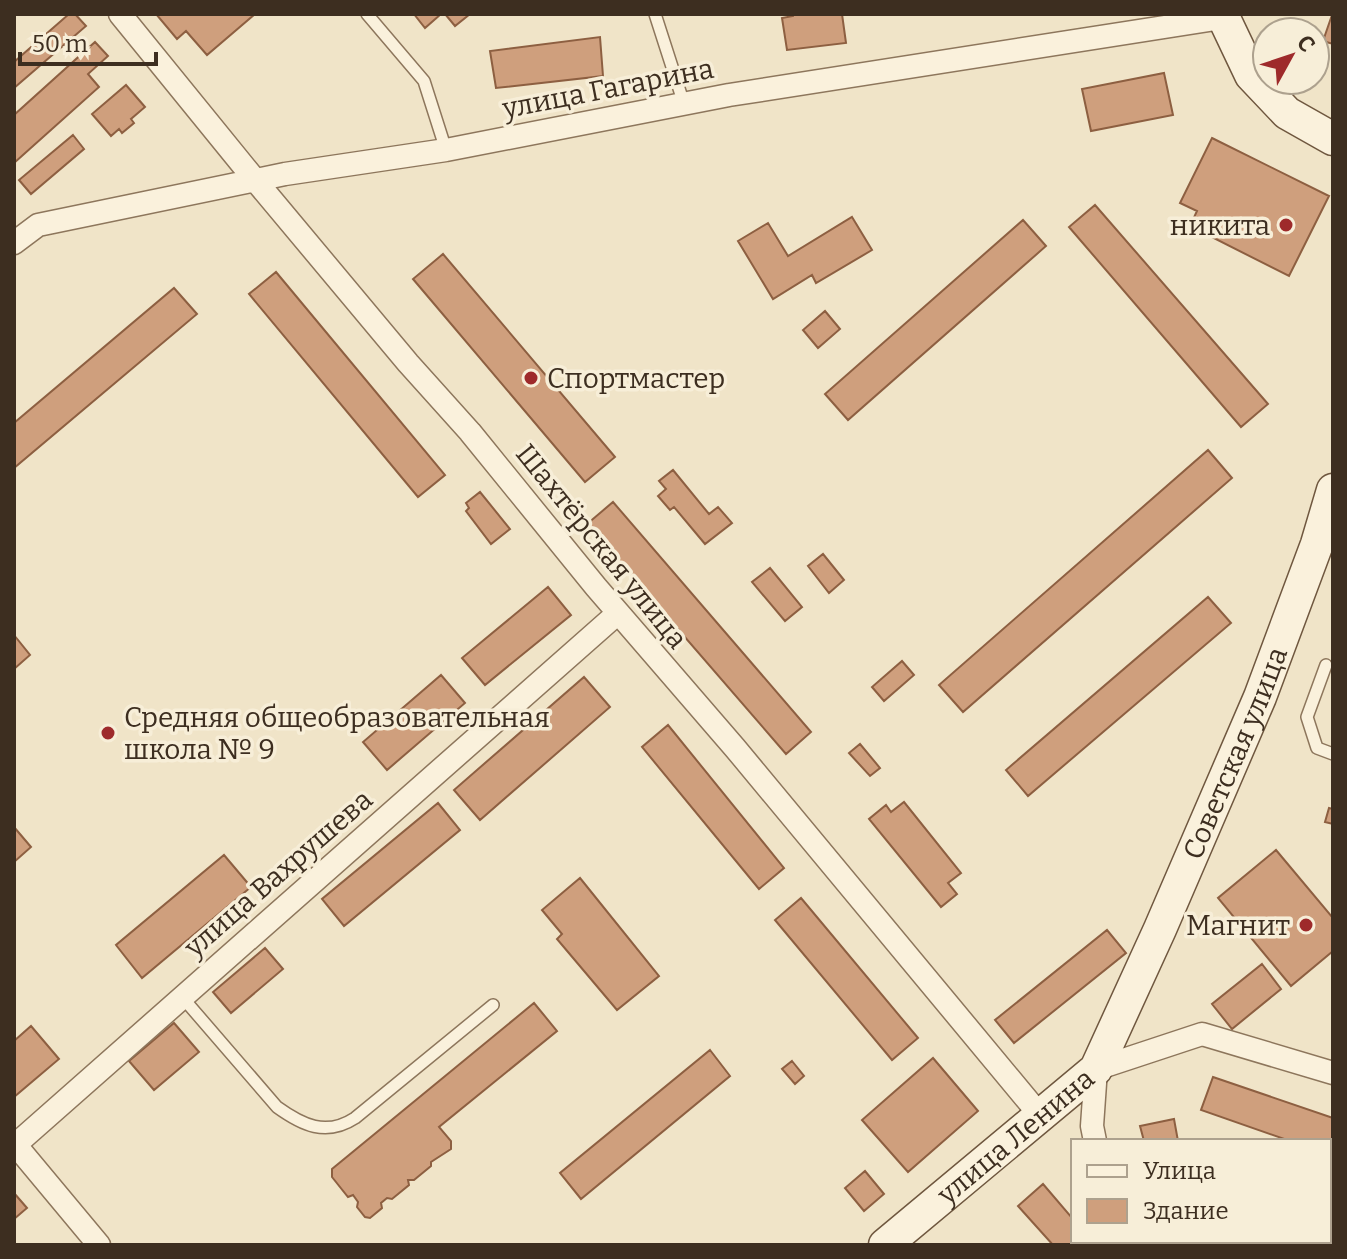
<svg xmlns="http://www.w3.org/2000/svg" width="1347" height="1259" font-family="Bitter,serif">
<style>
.building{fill:#cf9f7d;stroke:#8d5f41;stroke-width:2}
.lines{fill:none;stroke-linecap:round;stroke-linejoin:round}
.lane-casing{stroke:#8d765c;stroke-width:14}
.street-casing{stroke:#8d765c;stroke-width:25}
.secondary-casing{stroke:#6f573f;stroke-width:35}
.lane{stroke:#faf1dc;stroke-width:11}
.street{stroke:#faf1dc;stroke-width:22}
.secondary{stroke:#faf1dc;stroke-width:32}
.poi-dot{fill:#9e2a2b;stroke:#f7eed8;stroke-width:3}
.labels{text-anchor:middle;stroke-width:7;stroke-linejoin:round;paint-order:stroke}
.street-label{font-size:28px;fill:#3d2e20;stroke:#f7eed8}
.poi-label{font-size:28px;fill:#3d2e20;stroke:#f7eed8;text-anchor:end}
</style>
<rect width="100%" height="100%" fill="#f0e4c8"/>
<path class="building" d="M69 14H75L86 26 14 88V62Z
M156 14H255L207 55 186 31 177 39Z
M414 14H441L425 28Z
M445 14H470L455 26Z
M793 14H842L846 43 787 50 782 18 793 16Z
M1332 15 1333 16V44L1323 41Z
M600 37 603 76 496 88 490 51Z
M95 42 108 56 88 74 99 87 14 163V115Z
M1164 73 1173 115 1091 131 1082 89Z
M126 85 145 107 131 119 134 123 122 133 119 129 111 136 92 114Z
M73 135 84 149 31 194 19 180Z
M1212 138 1329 196 1289 276 1190 226 1197 211 1180 203Z
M1095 205 1268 404 1241 427 1069 227Z
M852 217 872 250 816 283 812 275 773 299 738 241 768 223 788 256Z
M1023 220 1046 246 848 420 825 394Z
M443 254 615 457 585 482 413 279Z
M276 272 445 475 418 497 249 294Z
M174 288 197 314 14 468V423Z
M825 311 840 329 818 348 803 330Z
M1208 450 1232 478 963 712 939 685Z
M673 470 709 514 718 507 732 523 705 544 674 507 670 510 658 496 666 489 659 481Z
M480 492 510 529 491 544 466 511 469 508 466 503Z
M613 502 811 732 786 754 587 524Z
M823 554 844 580 829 593 808 566Z
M770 568 802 607 785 621 752 582Z
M548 587 571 615 485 685 462 658Z
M1208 597 1231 623 1028 796 1006 770Z
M14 635 30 655 14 669Z
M902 661 914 675 884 701 872 687Z
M441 675 465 703 387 770 363 742Z
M584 677 610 707 480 820 454 790Z
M668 725 784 868 759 889 642 747Z
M860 744 880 768 870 776 849 753Z
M904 802 961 873 948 883 957 894 941 907 869 819 886 805 891 812Z
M438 803 460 830 344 926 322 899Z
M1329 808 1333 809V824L1325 822Z
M14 827 31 847 14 862Z
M1276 850 1333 918V951L1291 986 1218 898Z
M224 855 251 887 142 978 116 945Z
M580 878 659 976 617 1010 557 939 562 934 542 910Z
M801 898 918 1038 892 1060 775 920Z
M1107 930 1126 953 1014 1043 995 1020Z
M265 948 283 969 231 1013 213 992Z
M1262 964 1281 989 1232 1029 1212 1004Z
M534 1003 557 1031 439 1127 451 1141V1149L431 1162V1166L414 1180H408L409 1185 392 1199 387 1198 381 1203 382 1208 370 1218 365 1217 357 1207 358 1202 353 1195 348 1197 332 1177V1169Z
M174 1023 199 1052 154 1090 129 1061Z
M31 1026 59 1059 14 1097V1041Z
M710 1050 730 1076 581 1199 560 1173Z
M933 1058 978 1111 908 1172 862 1120Z
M792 1061 804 1076 795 1084 782 1069Z
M1213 1077 1333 1118V1156L1329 1155V1141H1290L1201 1110Z
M1174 1119 1178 1141H1144L1140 1126Z
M865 1171 884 1194 864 1211 845 1188Z
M1043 1184 1073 1219V1241H1092L1096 1245H1053L1018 1206Z
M14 1193 27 1208 14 1219Z
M1164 1241H1199L1200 1245H1165Z"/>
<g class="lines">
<g class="lane-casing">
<path id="lane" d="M367 14 424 81 446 150
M655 14 684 104
M1326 665 1307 717 1317 748 1333 754
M183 998 277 1107C302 1125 326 1137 355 1118L493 1005"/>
</g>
<g class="street-casing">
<path id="street" d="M120 14 255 180 408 363 470 432 596 587 735 748 1039 1114
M14 243 38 225 285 174 446 150 729 95 1222 18
M1095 1141 1092 1126 1096 1069 1202 1034 1333 1073
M14 1143 99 1245
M14 1146 618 613
M1119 1241 1120 1245"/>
</g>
<g class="secondary-casing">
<g id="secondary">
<path d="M1222 14 1251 75 1287 113 1333 139"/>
<path id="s1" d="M885 1245 1096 1069 1160 929 1260 697 1317 544 1333 490"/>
</g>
</g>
<use href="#lane" class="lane"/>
<use href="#street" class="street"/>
<use href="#secondary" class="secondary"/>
</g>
<g class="poi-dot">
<circle cx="1286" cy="225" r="8"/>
<circle cx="531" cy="378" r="8"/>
<circle cx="108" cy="733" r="8"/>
<circle cx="1306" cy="925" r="8"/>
</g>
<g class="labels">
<g class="street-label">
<text transform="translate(608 88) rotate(-11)" y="10">улица Гагарина</text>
<text transform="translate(602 546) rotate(51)" y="10">Шахтёрская улица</text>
<text dy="10" stroke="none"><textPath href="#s1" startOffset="620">Советская улица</textPath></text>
<text transform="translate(278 873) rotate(-41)" y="10">улица Вахрушева</text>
<text dy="10" stroke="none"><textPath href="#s1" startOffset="170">улица Ленина</textPath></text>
</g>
<g class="poi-label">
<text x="1270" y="235">никита</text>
<text x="547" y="388" text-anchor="start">Спортмастер</text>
<text x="124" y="727" text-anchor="start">Средняя общеобразовательная<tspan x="124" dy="32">школа № 9</tspan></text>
<text x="1290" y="935">Магнит</text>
</g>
</g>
<rect width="1347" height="1259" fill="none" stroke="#3d2e20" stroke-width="32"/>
<rect x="1071" y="1139" width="260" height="104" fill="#f7eed8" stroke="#ada18e" stroke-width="2"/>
<rect x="1087" y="1165" width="40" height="12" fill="#faf1dc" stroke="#ada18e" stroke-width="2"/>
<text x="1143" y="1179" font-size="24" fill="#3d2e20">Улица</text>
<rect x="1087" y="1199" width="40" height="24" fill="#cf9f7d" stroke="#ada18e" stroke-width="2"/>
<text x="1143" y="1219" font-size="24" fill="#3d2e20">Здание</text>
<g transform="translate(1291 56) rotate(50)"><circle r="38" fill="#f7eed8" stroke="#ada18e" stroke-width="2"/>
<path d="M0-6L14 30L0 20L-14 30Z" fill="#9e2a2b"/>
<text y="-12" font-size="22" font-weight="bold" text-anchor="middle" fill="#3d2e20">С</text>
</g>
<path d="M20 52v12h136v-12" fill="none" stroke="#3d2e20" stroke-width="4"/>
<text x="32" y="52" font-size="24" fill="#3d2e20" stroke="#f7eed8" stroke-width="6" paint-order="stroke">50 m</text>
</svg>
